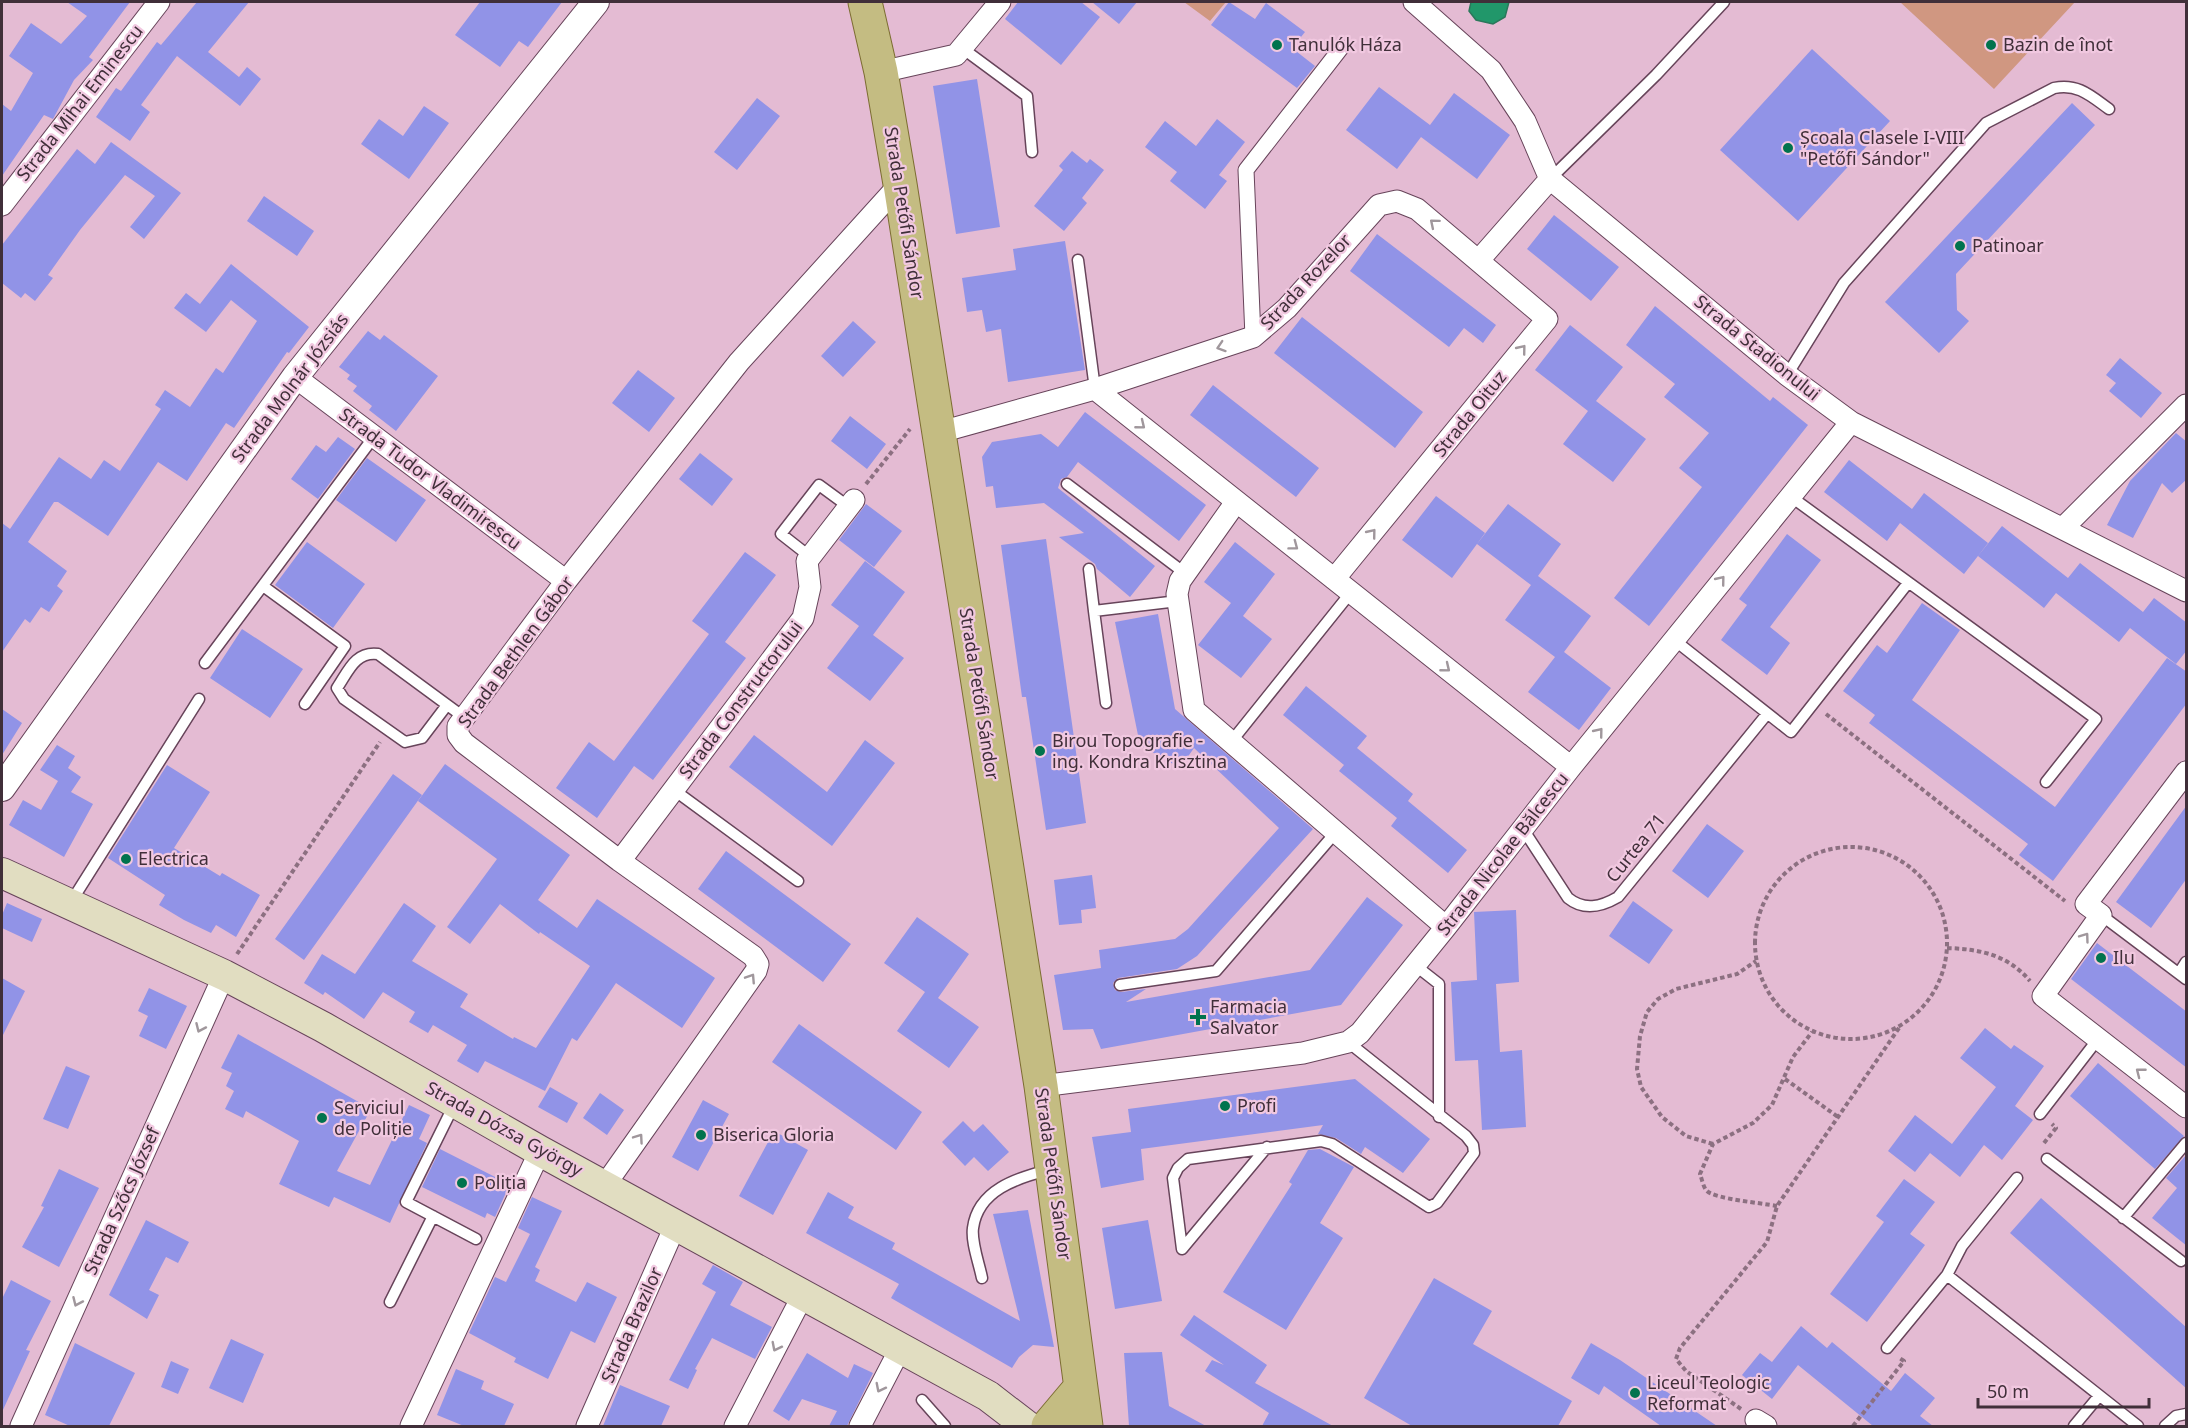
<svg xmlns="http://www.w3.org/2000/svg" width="2188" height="1428" font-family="'Noto Sans',sans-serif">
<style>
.green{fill:#d09781}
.water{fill:#21976a;stroke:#2a785b;stroke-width:1.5}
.building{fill:#9193e7}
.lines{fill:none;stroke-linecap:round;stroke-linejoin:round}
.service-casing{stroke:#67445a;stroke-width:13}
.pedestrian-casing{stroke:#67445a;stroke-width:17}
.minor-casing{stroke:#67445a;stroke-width:23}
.tertiary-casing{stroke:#67445a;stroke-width:28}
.secondary-casing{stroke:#67445a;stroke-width:32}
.primary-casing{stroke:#7c6d32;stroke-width:35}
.path{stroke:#8c7081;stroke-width:4;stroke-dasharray:4.5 3;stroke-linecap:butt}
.service{stroke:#fff;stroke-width:10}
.pedestrian{stroke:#fff;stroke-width:15}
.minor{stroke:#fff;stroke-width:21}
.tertiary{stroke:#fff;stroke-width:26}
.secondary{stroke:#e1ddc1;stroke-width:30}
.primary{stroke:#c4bc82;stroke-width:33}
.oneway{stroke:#a0979c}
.poi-dot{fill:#01734e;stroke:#f1c8e0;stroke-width:2}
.labels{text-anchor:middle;stroke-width:4.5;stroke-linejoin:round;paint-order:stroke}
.poi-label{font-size:18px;fill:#402f39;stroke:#f1c8e0;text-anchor:start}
.street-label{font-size:18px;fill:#402f39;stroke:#f1c8e0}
</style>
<rect width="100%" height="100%" fill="#e4bbd3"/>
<path class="green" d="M1184 2H1226L1210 21Z
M1900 2H2075L1994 89Z"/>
<path class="water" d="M1471 2H1509L1505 17 1493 24 1476 20 1469 11Z"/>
<path class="building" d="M67 2H130L89 57 93 60 74 80 53 119 44 115 2 176V104L11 111 33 73 9 56 31 23 61 44 87 16Z
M197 2H249L208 52 239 77 247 67 261 79 240 106 177 56 141 105 150 112 130 141 96 117 116 88 121 91 157 42 161 45Z
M480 2H562L528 47 519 41 500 67 455 35Z
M1018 2H1081L1100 17 1061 65 1005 19Z
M1092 2H1137L1119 24Z
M1229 2 1255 19 1266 3 1305 32 1292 48 1315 66 1297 88 1211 25Z
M1812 49 1890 121 1798 221 1720 150Z
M977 79 1000 227 956 234 933 86Z
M1379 87 1430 125 1454 93 1510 135 1477 179 1421 137 1397 169 1346 130Z
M757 98 780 116 737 170 714 152Z
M2072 103 2095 125 1956 274 1957 310 1969 321 1939 353 1885 302Z
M424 106 449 123 409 179 361 144 379 119 403 136Z
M1217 119 1245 142 1219 175 1227 181 1205 209 1170 181 1177 172 1145 147 1165 121 1196 146Z
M111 142 181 193 144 239 130 227 155 196 125 175 80 230 48 275 53 278 35 301 25 293 21 298 2 283V245L77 149 95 164Z
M1072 151 1087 163 1090 159 1104 170 1082 198 1087 203 1064 231 1034 206 1063 170 1059 166Z
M264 196 314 231 297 256 247 221Z
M1554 215 1619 267 1591 301 1527 249Z
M1377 234 1496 325 1483 343 1464 328 1449 347 1350 271Z
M1065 241 1085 370 1008 382 1001 329 986 332 982 310 967 312 962 278 1016 270 1013 249Z
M231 264 309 327 289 353 287 352 234 428 226 423 187 481 158 462 108 536 58 502H54L28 542 67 571 57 586 63 591 49 612 41 607 30 623 25 619 2 652V523L10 529 59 457 91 479 104 460 120 471 161 409 155 405 165 390 190 407 216 368 223 373 257 321 231 300 206 332 174 308 186 293 200 304Z
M1655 306 1770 401 1773 397 1808 425 1649 626 1614 598 1702 487 1679 468 1709 433 1664 397 1675 384 1626 345Z
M1302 317 1423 412 1395 448 1274 353Z
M853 321 876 342 843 377 821 356Z
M1570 325 1623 367 1596 401 1646 439 1613 482 1563 444 1588 411 1535 370Z
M368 331 380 340 384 335 438 376 396 431 369 410 372 406 353 391 357 386 347 379 350 375 339 367Z
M2120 358 2162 393 2141 418 2109 391 2116 383 2106 375Z
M638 370 675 398 649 432 612 403Z
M1213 385 1319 468 1296 497 1190 415Z
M1085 412 1206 505 1179 541 1078 462 1067 477 1061 479 1058 488 1155 566 1130 597 1097 569 1095 564 1059 537 1084 533 1044 503 996 508 993 486 986 487 982 457 992 442 1041 434 1058 447Z
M850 416 886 444 867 469 831 441Z
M2176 433 2187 442V479L2172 493 2162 483 2133 538 2107 525 2130 481Z
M338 437 355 449 318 499 291 479 316 445 326 452Z
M700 453 733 479 712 506 679 479Z
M367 458 426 500 396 542 336 500Z
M1849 460 1912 509 1924 493 1988 543 1964 574 1900 523 1887 541 1824 492Z
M1436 496 1485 533 1452 578 1402 540Z
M866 504 902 531 874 567 839 540Z
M1508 504 1561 544 1538 576 1591 616 1564 652 1611 688 1579 730 1528 692 1555 657 1505 620 1531 585 1477 544Z
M2002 526 2068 578 2080 563 2143 612 2154 598 2187 623V650L2176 664 2130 628 2119 642 2056 593 2044 608 1978 556Z
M1787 534 1821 560 1770 627 1790 643 1767 675 1721 640 1747 605 1739 599Z
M1046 539 1086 823 1046 830 1026 697H1022L1001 545Z
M307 542 365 584 333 628 275 585Z
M1235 542 1275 574 1243 616 1272 639 1241 678 1198 645 1231 603 1204 582Z
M745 552 776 575 725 642 746 658 653 780 634 766 597 818 556 788 589 742 614 761 709 634 692 621Z
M865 561 905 592 873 635 904 658 870 701 827 668 859 626 831 605Z
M1922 603 1960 630 1912 700 2055 807 2167 658 2187 672V703L2053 881 2019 855 2028 844 1869 723 1875 715 1843 691 1877 645 1887 653Z
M1158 614 1175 709 1313 829 1197 956 1177 969 1118 978 1113 983 1115 990 1121 992 1146 989 1126 1002 1310 970 1367 897 1403 925 1341 1005 1101 1049 1093 1029 1063 1030 1054 975 1101 968 1099 950 1175 939 1188 929 1279 828 1194 748 1180 768 1140 745 1115 622Z
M242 629 303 669 270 718 210 678Z
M1306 686 1367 736 1357 748 1413 794 1408 801 1467 850 1448 873 1391 826 1397 818 1339 771 1344 765 1283 715Z
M2 709 22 723 2 755Z
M754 735 827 792 865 740 895 763 832 846 729 767Z
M57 745 75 756 68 768 81 777 71 792 93 804 64 857 9 825 23 800 41 810 58 781 40 770Z
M445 764 570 855 538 900 577 928 597 899 715 978 682 1028 616 983 577 1041 572 1038 545 1091 485 1061 478 1073 457 1061 467 1045 433 1025 428 1033 409 1022 415 1012 383 992 364 1019 325 992 323 995 304 983 322 954 355 974 404 903 436 926 412 961 468 994 460 1007 513 1039 514 1037 536 1048 590 966 540 932 539 934 500 904 470 944 447 927 497 859 418 801Z
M167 765 210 792 174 848 220 876 222 873 260 895 236 937 216 925 211 933 184 920 159 905 165 895 108 858Z
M393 774 422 795 304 960 275 939Z
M2187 805V878L2151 928 2116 902Z
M1707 824 1744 851 1708 898 1672 871Z
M726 851 851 944 823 982 698 889Z
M1092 875 1096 908 1081 910 1082 923 1059 925 1054 880Z
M1633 901 1673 930 1649 964 1609 936Z
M7 903 42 919 32 942 2 928V915Z
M1516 910 1519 982 1496 984 1500 1052 1522 1050 1526 1127 1482 1130 1478 1060 1455 1061 1451 982 1477 980 1474 912Z
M917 917 969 954 938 998 979 1027 949 1068 897 1031 925 992 884 963Z
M2097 943 2187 1012V1068L2071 979Z
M2 978 25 991 2 1037Z
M149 988 187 1006 166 1049 139 1036 148 1016 138 1011Z
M799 1024 922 1112 896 1150 772 1062Z
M1985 1028 2011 1049 2014 1045 2044 1066 2015 1106 2033 1120 2002 1160 1984 1145 1960 1177 1930 1153 1915 1172 1888 1151 1915 1115 1952 1144 1996 1087 1960 1058Z
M238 1034 371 1109 337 1171 370 1185 409 1105 430 1115 419 1139 427 1143 390 1223 334 1197 329 1207 279 1184 299 1141 246 1111 243 1118 225 1109 234 1091 226 1086 232 1073 221 1068Z
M2098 1063 2184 1136 2155 1169 2070 1096Z
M66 1066 90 1076 68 1129 43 1119Z
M1355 1079 1430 1139 1403 1173 1365 1147 1361 1154 1336 1138 1318 1134 1323 1125 1141 1149 1144 1180 1101 1188 1092 1137 1131 1132 1128 1109Z
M550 1087 578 1103 567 1123 538 1107Z
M600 1093 624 1110 607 1135 583 1118Z
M703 1100 729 1114 698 1171 672 1157Z
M963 1121 974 1132 983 1124 1009 1152 988 1171 974 1157 965 1166 942 1142Z
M774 1131 808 1150 773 1215 739 1196Z
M440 1149 503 1181 502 1183 509 1186 495 1217 487 1213 485 1218 422 1187Z
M1320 1149 1354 1167 1320 1223 1343 1238 1286 1330 1223 1292 1292 1184 1289 1182 1308 1150Z
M2187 1154V1246L2152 1218 2177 1188 2166 1178Z
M59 1169 99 1188 59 1267 22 1247 44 1207 41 1206Z
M1904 1179 1935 1202 1910 1234 1925 1245 1867 1322 1830 1294 1884 1222 1876 1216Z
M828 1192 854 1207 848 1218 895 1243 892 1249 1020 1321 993 1214 1028 1210 1054 1347 1033 1345 1019 1357 1012 1368 891 1298 899 1284 806 1233Z
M532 1197 562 1211 535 1267 540 1270 535 1281 576 1302 587 1282 617 1297 595 1343 571 1331 548 1379 514 1362 516 1358 469 1333 495 1277 506 1282 530 1234 518 1228Z
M2041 1198 2187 1328V1389L2010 1233Z
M146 1220 189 1242 178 1263 166 1257 149 1290 159 1295 147 1319 109 1295Z
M1148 1220 1162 1301 1115 1309 1102 1228Z
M713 1265 743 1282 730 1305 772 1327 755 1359 712 1338 695 1369 697 1370 688 1389 669 1380 716 1292 702 1284Z
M1434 1278 1492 1311 1473 1344 1572 1401 1558 1426H1412L1364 1398Z
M11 1280 51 1301 26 1350 30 1351 2 1412V1299Z
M1194 1315 1267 1365 1255 1383 1333 1426H1262L1269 1413 1205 1371 1212 1360 1224 1365 1180 1335Z
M1801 1326 1827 1348 1832 1342 1891 1391 1905 1373 1935 1398 1920 1416 1933 1426H1873L1798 1365 1772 1399 1742 1375 1760 1353 1772 1362Z
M231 1339 264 1354 243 1403 209 1388Z
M75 1343 135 1373 109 1426H70L45 1415Z
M1591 1343 1620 1360 1717 1426H1661L1604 1386 1599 1395 1571 1378Z
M1162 1352 1169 1406 1206 1426H1129L1124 1353Z
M807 1353 848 1378 854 1364 873 1373 847 1426H829L837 1411 802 1399 789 1421 773 1411Z
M171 1361 189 1369 178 1394 161 1387Z
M456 1369 484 1381 481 1389 514 1404 504 1426H464L437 1415Z
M620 1385 670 1406 661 1426H603Z"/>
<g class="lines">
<g class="service-casing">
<path id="service" d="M962 48 1027 96 1032 152
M1550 179 1656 75 1724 2
M1078 260 1095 389
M1787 375 1844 283 1986 123 2054 88C2078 83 2091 96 2109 109
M1067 484 1186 574
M1790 496 2096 719 2046 782
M807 561 804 552 781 534 819 485 849 507
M1089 569 1094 611
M263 586 345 646 305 704
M1673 639 1791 732 1908 583
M205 663 373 438
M1106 703 1094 611 1178 601
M447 705 422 738 405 742 344 699 337 688C348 672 355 651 378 654L465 718
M1231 742 1352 591
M674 790 798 881
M1523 829 1568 898C1584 911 1601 907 1618 897L1767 714
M71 902 199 699
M2101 915 2186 979
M1416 966 1439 984V1117
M2179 973 2186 962
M1120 985 1216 971 1336 832
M454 1105 406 1202 476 1239
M2040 1114 2098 1039
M2047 1159 2181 1261
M2123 1218 2186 1143
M1182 1249 1173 1178 1178 1168 1188 1159 1321 1141 1332 1144 1429 1207 1437 1203 1474 1153 1473 1145 1466 1136 1348 1042
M1182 1249 1267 1147
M1947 1275 2138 1426
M982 1278C979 1263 971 1242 973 1228 978 1190 1017 1178 1048 1170
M390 1302 433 1216
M1887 1348 1947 1275 1962 1246 2017 1178
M922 1400 945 1426
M2074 1426 2099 1396
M2165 1426 2176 1416 2186 1414"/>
</g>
<g class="pedestrian-casing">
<path id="pedestrian" d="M1253 337 1246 170 1341 48"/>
</g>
<g class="minor-casing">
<path id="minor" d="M1414 2 1491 70 1525 121 1550 179 1787 375 1851 422 2186 591
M881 72 956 55 1000 2
M2 205 159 2
M1479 260 1550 179
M295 377 566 581
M1095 389 1571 767
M937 433 1095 389 1253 337 1287 308 1379 205 1397 201 1417 209 1547 319 1335 578
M1236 502 1180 581 1177 594 1194 710 1446 927
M2063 528 2186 405
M2186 772 2086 904 2101 915 2043 996 2186 1107
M620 861 803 618 810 587 807 561 854 500
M1041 1086 1303 1053 1348 1042 1360 1033 1446 927 1571 767 1851 422
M605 1185 756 971 758 964 753 956 620 861 464 743 458 735V726L566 581 739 362 900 184
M1756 1420 1766 1426
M21 1426 224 975
M411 1426 540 1151
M587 1426 676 1224
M735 1426 803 1295
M860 1426 900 1349"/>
</g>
<g class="tertiary-casing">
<path id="tertiary" d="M2 788 295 377 596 2"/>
</g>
<g class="secondary-casing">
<path id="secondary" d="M2 873 224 975 323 1027 540 1151 988 1396 1027 1426"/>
</g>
<g class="primary-casing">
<path id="primary" d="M865 2 881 72 900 184 1041 1086 1086 1426
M1048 1426 1080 1388"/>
</g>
<path class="path" d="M866 484 910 429
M1826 714 2065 901
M1755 943a96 96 0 1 1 192 0a96 96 0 1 1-192 0Z
M1947 948C1980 949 2008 955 2030 981
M237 954 380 742
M1785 1079 1838 1117
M2044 1143 2056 1128 2052 1124
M1713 1144 1686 1136 1662 1117 1641 1087 1637 1069 1640 1036 1647 1012 1658 999 1676 989 1737 974 1756 961
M1777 1206C1762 1203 1715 1199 1707 1191 1703 1187 1702 1179 1700 1174L1713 1144 1753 1123 1772 1105 1793 1057 1812 1032
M1741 1409 1686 1371 1676 1359 1680 1348 1767 1242 1777 1206 1899 1028
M1853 1426 1904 1361 1898 1357"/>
<use href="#service" class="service"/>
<use href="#pedestrian" class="pedestrian"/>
<use href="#minor" class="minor"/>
<use href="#tertiary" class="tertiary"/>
<use href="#secondary" class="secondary"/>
<use href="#primary" class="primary"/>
</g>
<defs><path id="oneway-chevron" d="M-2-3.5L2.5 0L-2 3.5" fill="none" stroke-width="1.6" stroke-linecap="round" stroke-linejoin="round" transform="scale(1.5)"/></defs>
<g class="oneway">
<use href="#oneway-chevron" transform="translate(1434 223) rotate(-140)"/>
<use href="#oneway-chevron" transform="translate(1221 347) rotate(162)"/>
<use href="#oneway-chevron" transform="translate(1522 349) rotate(-51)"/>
<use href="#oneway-chevron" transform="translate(1141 425) rotate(39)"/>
<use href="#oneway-chevron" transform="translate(1372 533) rotate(-51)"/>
<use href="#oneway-chevron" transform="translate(1294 546) rotate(37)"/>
<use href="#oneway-chevron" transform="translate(1721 580) rotate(-51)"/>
<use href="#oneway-chevron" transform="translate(1446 668) rotate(39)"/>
<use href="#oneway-chevron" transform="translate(1599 732) rotate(-51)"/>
<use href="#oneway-chevron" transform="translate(2085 937) rotate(-54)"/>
<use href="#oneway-chevron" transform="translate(751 978) rotate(-57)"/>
<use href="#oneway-chevron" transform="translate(200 1028) rotate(114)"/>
<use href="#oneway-chevron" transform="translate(2140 1072) rotate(-142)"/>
<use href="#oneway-chevron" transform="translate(639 1138) rotate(-55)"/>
<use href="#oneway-chevron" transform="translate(77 1302) rotate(114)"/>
<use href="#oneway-chevron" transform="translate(776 1347) rotate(117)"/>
<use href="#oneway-chevron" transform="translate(880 1388) rotate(117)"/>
</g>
<g class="poi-dot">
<circle cx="1277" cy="45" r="6"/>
<circle cx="1991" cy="45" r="6"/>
<circle cx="1788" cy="148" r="6"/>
<circle cx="1960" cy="246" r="6"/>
<circle cx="1040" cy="751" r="6"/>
<circle cx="126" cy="859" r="6"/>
<circle cx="2101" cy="958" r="6"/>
<path d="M1195 1008h6v6h6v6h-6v6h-6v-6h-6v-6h6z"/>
<circle cx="1225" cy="1106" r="6"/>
<circle cx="322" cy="1118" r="6"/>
<circle cx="701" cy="1135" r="6"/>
<circle cx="462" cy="1183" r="6"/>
<circle cx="1635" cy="1393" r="6"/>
</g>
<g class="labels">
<g class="poi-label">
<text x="1289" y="51">Tanulók Háza</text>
<text x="2003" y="51">Bazin de înot</text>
<text x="1800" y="144">Școala Clasele I-VIII<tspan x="1800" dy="21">"Petőfi Sándor"</tspan></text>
<text x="1972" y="252">Patinoar</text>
<text x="1052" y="747">Birou Topografie -<tspan x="1052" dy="21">ing. Kondra Krisztina</tspan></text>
<text x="138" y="865">Electrica</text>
<text x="2113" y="964">Ilu</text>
<text x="1210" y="1013">Farmacia<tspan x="1210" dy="21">Salvator</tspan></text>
<text x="1237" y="1112">Profi</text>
<text x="334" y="1114">Serviciul<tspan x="334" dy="21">de Poliție</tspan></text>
<text x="713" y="1141">Biserica Gloria</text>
<text x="474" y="1189">Poliția</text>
<text x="1647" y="1389">Liceul Teologic<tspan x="1647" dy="21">Reformat</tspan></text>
</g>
<g class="street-label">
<text transform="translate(80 103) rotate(-52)" y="6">Strada Mihai Eminescu</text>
<text transform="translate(904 213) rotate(81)" y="6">Strada Petőfi Sándor</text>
<text transform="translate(1306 282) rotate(-47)" y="6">Strada Rozelor</text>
<text transform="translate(1757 348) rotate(39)" y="6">Strada Stadionului</text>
<text transform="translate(290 388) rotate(-53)" y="6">Strada Molnár Józsiás</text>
<text transform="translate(1470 414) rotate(-51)" y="6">Strada Oituz</text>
<text transform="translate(430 479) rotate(37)" y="6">Strada Tudor Vladimirescu</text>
<text transform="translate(516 652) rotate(-54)" y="6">Strada Bethlen Gábor</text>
<text transform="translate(979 694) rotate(81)" y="6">Strada Petőfi Sándor</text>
<text transform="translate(741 700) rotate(-53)" y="6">Strada Constructorului</text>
<text transform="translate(1636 848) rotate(-51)" y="6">Curtea 71</text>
<text transform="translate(1503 854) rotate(-52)" y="6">Strada Nicolae Bălcescu</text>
<text transform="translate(504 1129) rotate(29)" y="6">Strada Dózsa György</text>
<text transform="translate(1053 1174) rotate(82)" y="6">Strada Petőfi Sándor</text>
<text transform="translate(122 1201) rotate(-66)" y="6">Strada Szőcs József</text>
<text transform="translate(632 1325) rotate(-66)" y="6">Strada Brazilor</text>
</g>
</g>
<rect width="2188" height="1428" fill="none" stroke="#402f39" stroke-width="6"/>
<path d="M1978 1398v9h171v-9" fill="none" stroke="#402f39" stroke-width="3"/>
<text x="1987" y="1398" font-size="18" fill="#402f39" stroke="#f1c8e0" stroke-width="4.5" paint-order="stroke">50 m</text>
</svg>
